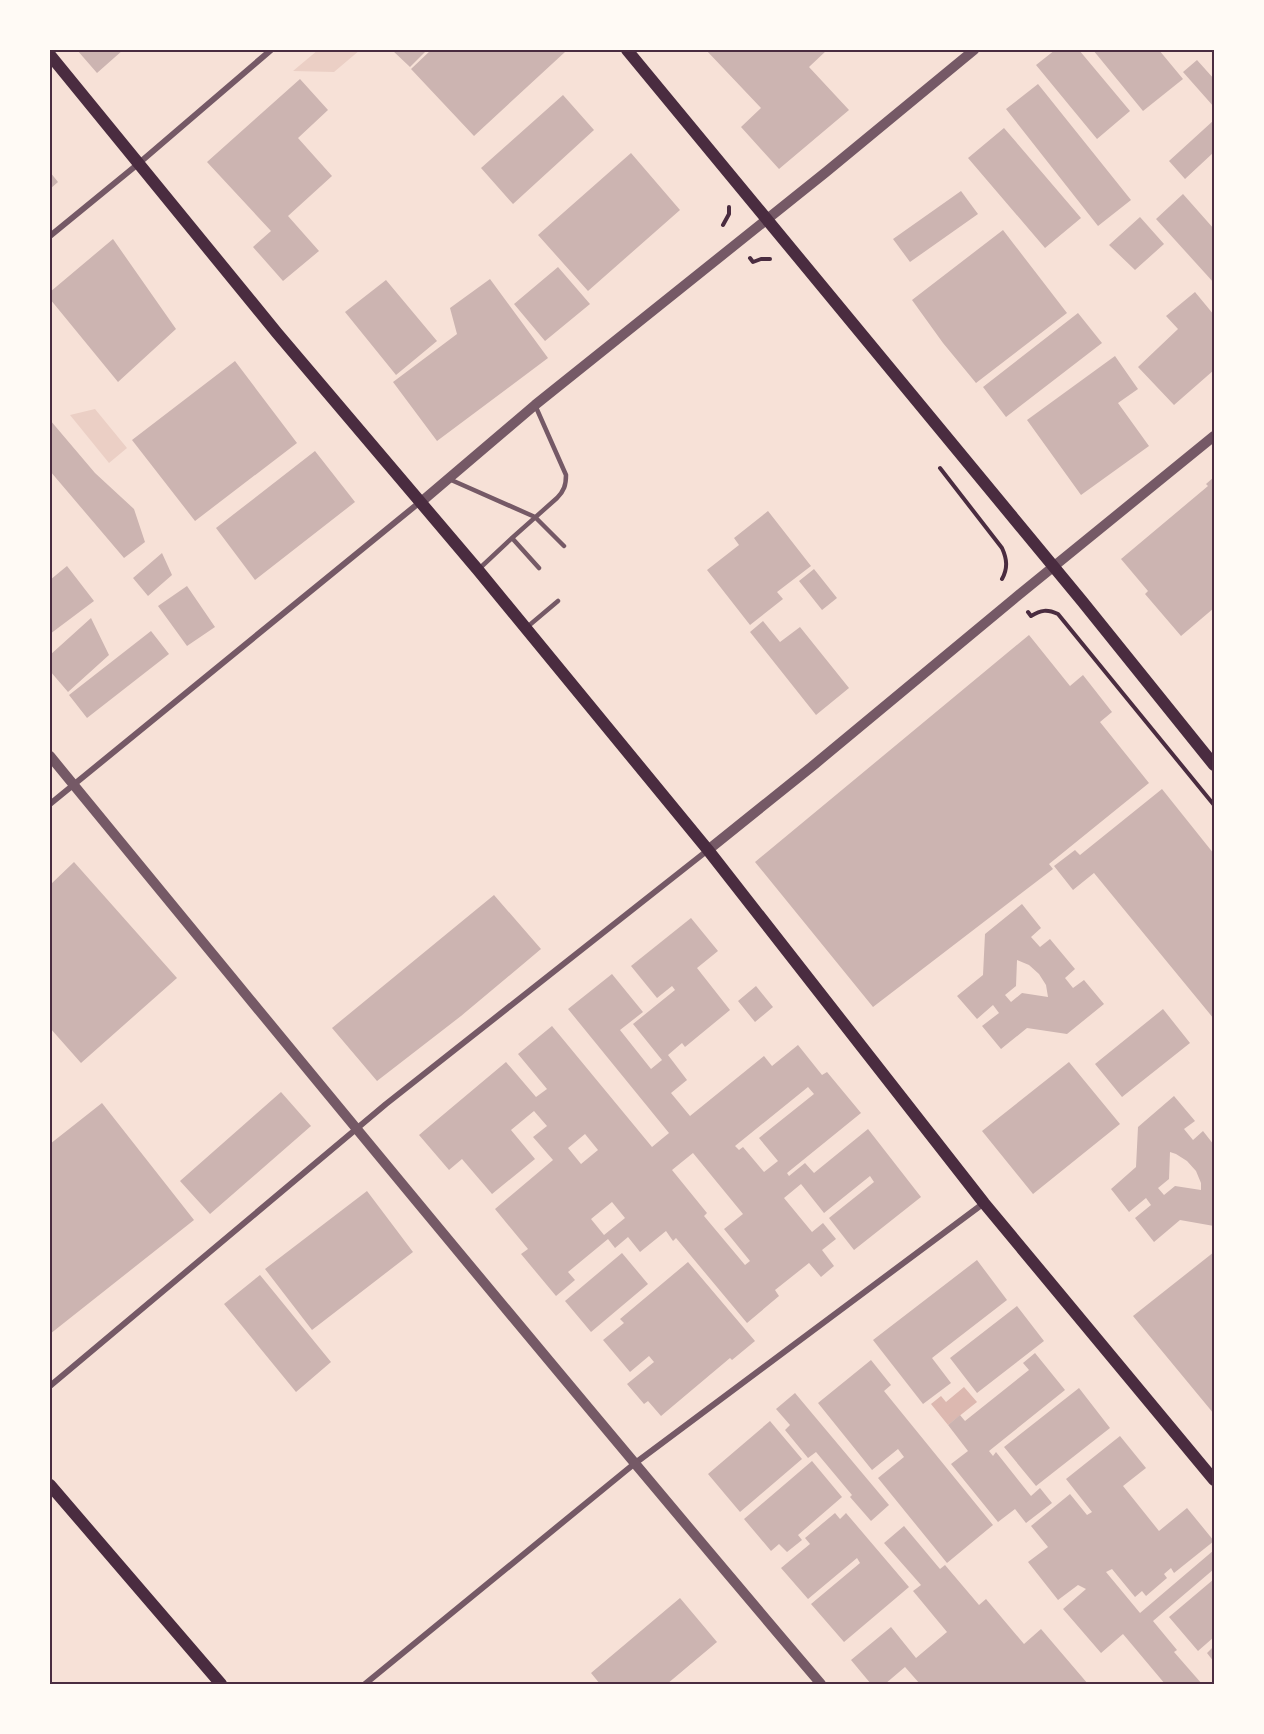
<svg xmlns="http://www.w3.org/2000/svg" width="1264" height="1734" font-family="Cabin,sans-serif">
<style>
.green{fill:#ebcfc5}
.water{fill:#dcb8b0}
.building{fill:#ccb4b1;fill-rule:evenodd}
.lines{fill:none;stroke-linecap:round;stroke-linejoin:round}
.path{stroke:#4a2c40;stroke-width:4}
.service{stroke:#755966;stroke-width:4.5}
.minor{stroke:#755966;stroke-width:6}
.tertiary{stroke:#755966;stroke-width:10}
.secondary{stroke:#4a2c40;stroke-width:12}
.neatline{fill:none;stroke:#4a2c40;stroke-width:2}
</style>
<rect width="100%" height="100%" fill="#f7e1d7"/>
<path class="green" d="M318 50H360L334 72 293 71Z
M95 409 127 448 109 463 70 415Z"/>
<path class="water" d="M964 1387 977 1402 948 1425 931 1404 941 1396 946 1402Z"/>
<path class="building" d="M77 50H123L97 73Z
M392 50H427L410 67Z
M431 50H563L565 52 474 136 411 69Z
M706 50H827L809 67 849 110 779 169 741 127 761 108Z
M1055 50H1079L1130 111 1097 139 1036 65Z
M1093 50H1159L1183 79 1143 111Z
M1197 60 1214 79V107L1183 72Z
M300 79 328 110 298 138 332 176 288 216 319 251 283 281 253 247 271 231 207 162Z
M1038 84 1131 200 1098 226 1006 109Z
M563 95 594 130 513 204 481 168Z
M1214 120V152L1185 179 1169 161Z
M1004 128 1081 218 1045 248 968 158Z
M631 153 680 210 588 291 538 235Z
M50 172 58 182 50 189Z
M961 191 978 214 910 262 893 239Z
M1183 194 1214 229V283L1156 219Z
M1140 217 1164 244 1135 270 1109 245Z
M1003 230 1067 313 976 383 943 343 912 300Z
M113 239 176 329 118 382 50 299V292Z
M558 267 590 304 545 341 514 304Z
M490 279 548 358 437 441 393 382 457 334 450 308Z
M386 280 437 341 396 375 345 312Z
M1195 292 1214 315V370L1174 405 1138 367 1178 329 1166 316Z
M1078 313 1102 343 1006 417 983 387Z
M1115 356 1138 389 1118 403 1149 446 1081 495 1027 420Z
M235 361 297 443 195 521 132 440Z
M50 420 95 473 134 509 145 542 124 558 50 471Z
M315 451 355 502 255 580 216 528Z
M1214 477V608L1181 636 1145 594 1148 591 1121 559 1208 486 1206 484Z
M768 511 811 566 777 592 783 599 750 625 707 570 739 545 734 538Z
M162 553 172 575 148 596 133 578Z
M67 566 94 601 50 634V580Z
M814 569 837 598 822 610 799 581Z
M187 586 215 627 187 646 158 606Z
M91 618 109 655 68 692 50 671V655Z
M763 621 780 642 800 627 849 688 816 715 750 632Z
M151 631 169 654 87 718 69 695Z
M1029 635 1070 686 1083 675 1112 712 1100 722 1149 783 1049 864 1053 869 873 1007 755 862Z
M1162 789 1214 854V1019L1094 873 1073 890 1054 866 1075 850 1080 855Z
M74 862 177 978 81 1063 50 1028V885Z
M494 895 541 949 461 1016 377 1081 332 1028Z
M1022 904 1041 928 1031 937 1040 947 1050 939 1075 969 1065 978 1073 988 1084 980 1104 1004 1067 1034 1027 1028 1001 1049 982 1026 999 1013 993 1005 977 1019 957 996 983 975 985 934ZM1017 960 1029 965 1039 974 1046 985 1048 997 1022 993 1011 1002 1005 995 1016 986Z
M691 918 718 951 697 968 730 1010 685 1047 682 1043 668 1055 687 1080 671 1093 690 1116 764 1056 772 1066 798 1045 822 1075 827 1072 861 1113 787 1173 789 1176 805 1163 814 1173 868 1129 921 1197 854 1250 829 1218 874 1182 870 1176 824 1213 801 1184 784 1198 812 1232 823 1223 836 1239 822 1250 834 1266 821 1277 809 1263 775 1290 779 1296 747 1323 676 1238 673 1241 666 1231 640 1252 628 1237 615 1248 608 1239 568 1272 575 1280 556 1296 521 1254 528 1249 495 1209 553 1160 533 1137 547 1126 534 1111 511 1130 535 1159 492 1194 462 1159 449 1170 419 1135 506 1062 536 1097 547 1089 518 1054 552 1026 652 1147 669 1133 568 1009 612 974 643 1012 620 1030 651 1069 662 1060 633 1024 675 990 672 986 657 998 631 966ZM808 1087 814 1094 759 1138 778 1161 764 1172 743 1147 739 1150 735 1146ZM585 1134 598 1150 581 1164 568 1148ZM693 1153 743 1214 724 1229 750 1261 745 1265 704 1216 707 1213 672 1170ZM612 1202 625 1218 604 1235 591 1219Z
M756 986 773 1007 755 1022 738 1001Z
M1163 1009 1190 1043 1122 1097 1095 1064Z
M1069 1062 1120 1124 1033 1194 982 1131Z
M281 1092 311 1126 210 1214 180 1181Z
M1174 1096 1195 1121 1184 1129 1193 1140 1203 1131 1214 1145V1226L1180 1220 1154 1242 1135 1218 1151 1205 1146 1198 1129 1212 1111 1189 1136 1167 1138 1127ZM1170 1152 1176 1154 1187 1161 1196 1171 1201 1183V1190L1175 1186 1164 1195 1158 1188 1169 1179Z
M102 1103 194 1220 50 1334V1144Z
M367 1191 413 1252 312 1330 265 1269Z
M1214 1252V1414L1133 1316Z
M622 1253 648 1284 591 1332 565 1301Z
M977 1260 1007 1300 932 1358 951 1383 923 1404 873 1340Z
M688 1262 755 1341 732 1360 730 1358 661 1416 648 1401 644 1404 627 1384 654 1362 649 1356 630 1372 603 1340 624 1323 620 1319Z
M260 1275 331 1362 296 1392 224 1304Z
M1017 1306 1044 1341 977 1393 950 1358Z
M1035 1353 1065 1390 989 1451 993 1456 996 1452 1031 1496 1040 1488 1052 1503 1026 1523 1015 1509 998 1522 951 1464 968 1451 948 1425 960 1415 965 1421 1029 1370 1023 1363Z
M871 1360 891 1385 884 1391 993 1525 947 1563 878 1478 904 1457 898 1449 872 1470 818 1403Z
M1079 1388 1110 1428 1036 1486 1004 1447Z
M795 1393 889 1505 871 1521 850 1497 852 1495 816 1452 808 1458 785 1430 790 1425 776 1409Z
M770 1421 802 1459 740 1512 708 1474Z
M1120 1436 1146 1468 1123 1486 1159 1531 1187 1508 1214 1541 1174 1573 1171 1568 1164 1574 1167 1578 1146 1596 1142 1591 1135 1597 1112 1569 1106 1572 1140 1613 1214 1550V1569L1153 1621 1177 1650 1174 1652 1202 1684H1165L1123 1634 1101 1653 1063 1609 1086 1589 1078 1585 1058 1600 1028 1562 1048 1547 1031 1526 1070 1494 1087 1515 1092 1512 1066 1479Z
M812 1461 842 1497 798 1535 802 1540 787 1552 779 1544 771 1551 744 1519Z
M835 1513 840 1519 846 1513 909 1587 844 1642 811 1604 860 1563 857 1558 808 1599 781 1568 810 1544 805 1538Z
M904 1526 940 1569 945 1565 979 1605 986 1599 1024 1644 1041 1629 1088 1684H920L905 1667 885 1684H871L851 1660 891 1627 916 1658 947 1632 913 1591 921 1585 884 1543Z
M1214 1579V1637L1198 1651 1169 1617Z
M680 1598 717 1642 667 1684H600L591 1673Z
M1214 1646V1662L1207 1653Z"/>
<g class="lines">
<path class="path" d="M723 225 729 214V207
M750 258 753 262 761 259H770
M940 468 1002 548C1007 559 1008 568 1002 579
M1028 612 1031 616C1041 610 1047 609 1058 614L1214 805"/>
<path class="service" d="M449 479 535 517 564 546
M512 538 557 498C564 491 566 485 566 475L535 405
M480 568 512 538 539 568
M526 628 558 601"/>
<path class="minor" d="M50 236 138 164 271 50
M50 804 420 502
M50 1386 386 1104 708 850
M365 1684 634 1464 984 1203"/>
<path class="tertiary" d="M421 502 535 405 826 172 974 50
M50 756C305 1067 561 1378 821 1684
M708 850 815 764 1015 598 1214 436"/>
<path class="secondary" d="M627 50 1082 601 1214 765
M50 55 277 333 478 570 708 850 984 1203 1214 1480
M50 1485 221 1684"/>
</g>
<rect width="1264" height="1734" fill="none" stroke="#fffaf5" stroke-width="102"/>
<rect x="51" y="51" width="1162" height="1632" class="neatline"/>
</svg>
